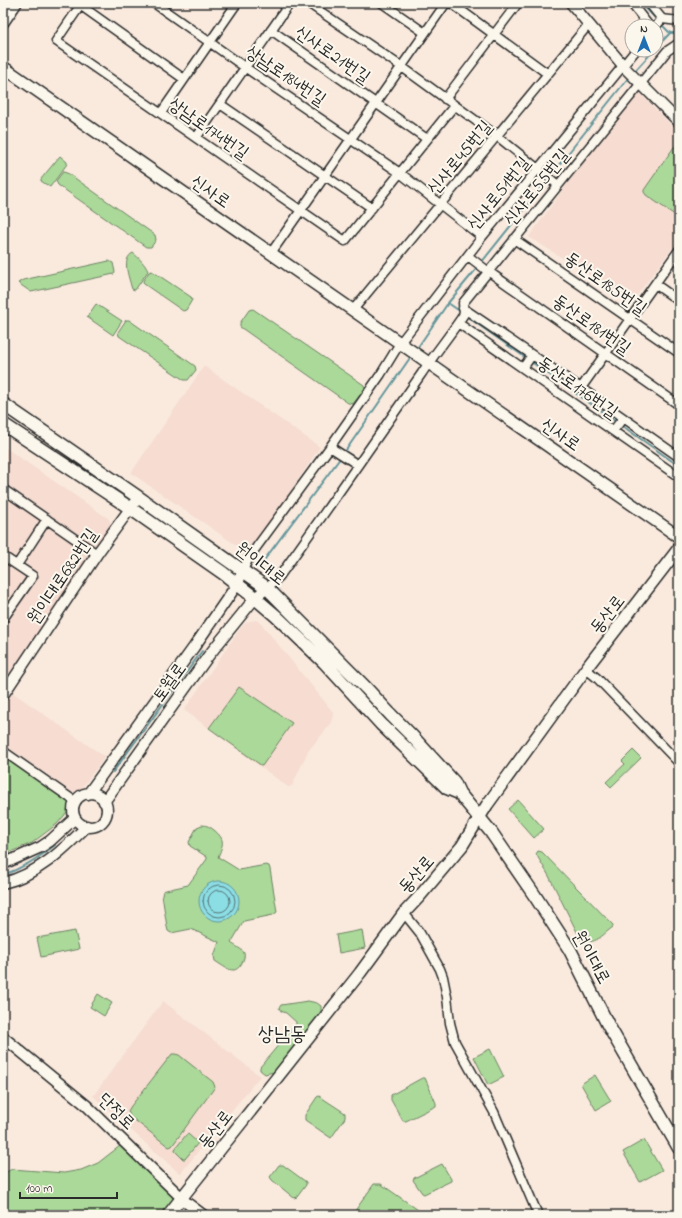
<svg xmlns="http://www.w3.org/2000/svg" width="682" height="1218" font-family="'Indie Flower','Poor Story',sans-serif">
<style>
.built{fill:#f6dcd1}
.green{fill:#abd999;stroke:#6b8262}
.water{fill:#8cdee5;stroke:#65969b}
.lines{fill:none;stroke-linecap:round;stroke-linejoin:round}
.shore{stroke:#527375;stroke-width:1}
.stream{stroke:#65969b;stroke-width:2}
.minor-casing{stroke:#2b2b2b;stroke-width:11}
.tertiary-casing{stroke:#2b2b2b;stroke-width:13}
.secondary-casing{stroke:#2b2b2b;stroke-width:14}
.primary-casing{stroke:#2b2b2b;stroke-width:15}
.minor{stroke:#fbf7ec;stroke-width:8}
.tertiary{stroke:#fbf7ec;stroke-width:10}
.secondary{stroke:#fbf7ec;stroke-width:11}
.primary{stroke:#fbf7ec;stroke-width:12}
.labels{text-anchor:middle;stroke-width:4;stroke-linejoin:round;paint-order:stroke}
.street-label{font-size:18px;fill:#2b2b2b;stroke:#fbf7ec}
.quarter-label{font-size:20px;fill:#2b2b2b;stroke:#fbf7ec}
</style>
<rect width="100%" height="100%" fill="#faeade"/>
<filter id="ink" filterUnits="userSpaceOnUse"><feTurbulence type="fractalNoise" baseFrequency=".025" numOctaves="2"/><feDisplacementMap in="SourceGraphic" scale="8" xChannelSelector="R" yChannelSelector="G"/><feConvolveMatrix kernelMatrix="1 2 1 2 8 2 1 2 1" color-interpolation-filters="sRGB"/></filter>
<g filter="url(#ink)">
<path class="built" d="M640 93 679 133V239L632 302 529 237 585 159 637 94Z
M204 366 320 447 249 554 131 473Z
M3 446 109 519 112 527 3 690Z
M256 620 260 622 333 712V716L330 725 308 751 292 786 288 787 184 710 242 626 246 623 250 621Z
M12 692 105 757 76 795 3 744V704Z
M163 1001 260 1076 180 1174 93 1096Z"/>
<path class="green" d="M679 146V218L646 195 644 192V190L674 147Z
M60 156 67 162V164L50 187 41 181V179Z
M64 172 69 174 155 235 156 240 151 247H146L58 185 56 181 62 173Z
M133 253C139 258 145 264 148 271L135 290 132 289 131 286C129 277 121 259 133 253Z
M109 261 113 263 115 272 114 274 31 292 18 283 23 280Z
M152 271 191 297 192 300 186 310 183 311 144 284 143 281 149 272Z
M96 304 122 321 113 335 87 317Z
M253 309 364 385 365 389 353 404 348 403 240 327V323L249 310Z
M126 320H129L136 325 195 366 196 370 188 380H184L119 336 118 332Z
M239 687 292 723 262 766 209 728Z
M633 750 641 758 611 787 606 782 625 764 622 761Z
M3 751 76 802 57 824 32 843 3 855Z
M518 800 544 829 534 838 508 809Z
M202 825C207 825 210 827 214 830 226 840 223 844 218 857L239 870 266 865 269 866 270 869 277 912 273 915 244 921 231 943C235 946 242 949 244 953 246 958 239 971 233 970 227 970 220 964 215 961L214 956 219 942 191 929 171 933 168 931 167 927 162 895 163 891 166 890 188 885 207 859V857L190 846 189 842 197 827Z
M538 851 542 852 613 925V927C602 935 595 946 581 940L549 876 536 854Z
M362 930 365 948 339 953 336 935Z
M75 931 79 949 41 957 37 938Z
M98 994 112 1003 104 1016 90 1007Z
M308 1001 317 1003 321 1006V1011L318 1017 274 1072 265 1074 260 1070V1067L296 1024V1022L286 1013 281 1011 279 1008 281 1005Z
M490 1049 504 1077 488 1085 474 1057Z
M172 1054H175L179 1055 213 1082 215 1087 172 1146 169 1147 132 1118 130 1116 128 1111 131 1106Z
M595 1075 611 1101 596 1110 581 1084Z
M422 1078H425L436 1103V1106L406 1121H403L391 1100V1095Z
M319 1096 345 1113V1118L331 1138 305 1120V1115L317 1097Z
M188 1134 198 1143 185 1159H183L175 1151V1149L186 1135Z
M644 1140 662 1170 640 1182 623 1152Z
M125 1142 182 1197 168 1215H3V1174L12 1169 64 1173 81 1170 98 1163Z
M442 1164 451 1179V1181L424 1194 422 1193 413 1180 414 1178Z
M279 1165H283L306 1182V1185L297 1197 294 1198 272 1180 270 1177Z
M374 1184H381L421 1212V1215H352Z"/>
<path class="water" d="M199 901a20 20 0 1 1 40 0a20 20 0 1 1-40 0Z"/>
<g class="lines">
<path class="shore" d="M203 901a16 16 0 1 1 32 0a16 16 0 1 1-32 0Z
M208 901a11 11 0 1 1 22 0a11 11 0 1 1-22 0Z"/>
<path class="stream" d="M641 3 658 21
M661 24 670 33
M656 48 670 33H679
M633 73 654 50
M550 176 629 77
M481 263 548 179
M448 303 461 312
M466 316 526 358
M416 350 448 303 478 267
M530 361 618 423
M621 425 679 466
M344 453 412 355
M259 567 341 457
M113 772 202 651
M3 875C23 868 39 858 55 845"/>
<g class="minor-casing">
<path id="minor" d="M82 3 56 41 345 241 454 106
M154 3 246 68 400 173 482 237
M308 3 402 67 497 136 558 185
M382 3 425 33
M451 3 548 74
M631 3 649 26
M649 3 662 19
M80 5 184 79
M656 26 662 19 679 21
M271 30 427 139
M445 99 518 3
M220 104 372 208
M161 113 237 3
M196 138 290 3
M514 239 679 353
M271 253 446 3
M468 256 485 269 679 405
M655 284 679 301
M463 308 581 388 679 457
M353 310 589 24
M458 323 679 477
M523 368 532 355
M581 388 679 250
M613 431 623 418
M330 447 358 465
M3 489 97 554
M3 556 33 576 3 619
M17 565 47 519
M243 570 250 556 330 447 381 374 400 343 482 237 636 50
M267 588 279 577C327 510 374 442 422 373 435 353 451 334 464 314L463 303 667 51 679 43
M586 669 597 678 679 763
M3 751 76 802
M404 913 420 933 440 969 443 977 447 997 450 1023 455 1042 494 1112 538 1215"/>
</g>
<g class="tertiary-casing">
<path id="tertiary" d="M571 3 626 69 679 122
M3 695 99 551 135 502
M73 810a17 17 0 1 1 34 0a17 17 0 1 1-34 0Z
M88 794 194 647 238 583 243 570
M104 802 209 655 255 598 267 588
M3 864 41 847 50 841 75 818
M3 883C37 875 63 850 87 826
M3 1037 86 1105 187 1203 203 1215"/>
</g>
<g class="secondary-casing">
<path id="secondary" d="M3 22 16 3
M3 67 679 537
M168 1215 360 973 404 913 419 897 462 846 487 805 588 666 679 548"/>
</g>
<g class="primary-casing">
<path id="primary" d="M3 404 138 497 267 588 366 688 391 715 412 736 454 782 459 793 491 832 535 896 570 950 608 1025 679 1148
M3 424 130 508 223 573 255 598 276 616 324 662 381 724 447 788 459 793"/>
</g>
<use href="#minor" class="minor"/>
<use href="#tertiary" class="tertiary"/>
<use href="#secondary" class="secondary"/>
<use href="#primary" class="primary"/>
</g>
</g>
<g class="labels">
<g class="street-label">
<text transform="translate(333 54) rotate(35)" y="6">신사로21번길</text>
<text transform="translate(286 75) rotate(34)" y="6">상남로184번길</text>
<text transform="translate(209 128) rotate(35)" y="6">상남로174번길</text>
<text transform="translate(459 157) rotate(-50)" y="6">신사로45번길</text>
<text transform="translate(536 187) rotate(-51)" y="6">신사로55번길</text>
<text transform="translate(211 191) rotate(35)" y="6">신사로</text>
<text transform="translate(498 193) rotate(-51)" y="6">신사로51번길</text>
<text transform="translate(606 283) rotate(35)" y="6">동산로185번길</text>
<text transform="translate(592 324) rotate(35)" y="6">동산로181번길</text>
<text transform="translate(578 387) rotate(35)" y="6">동산로176번길</text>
<text transform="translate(561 434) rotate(35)" y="6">신사로</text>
<text transform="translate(261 563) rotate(38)" y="6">원이대로</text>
<text transform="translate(62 576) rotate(-56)" y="6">원이대로682번길</text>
<text transform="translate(607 614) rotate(-52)" y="6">동산로</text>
<text transform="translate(169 682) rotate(-54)" y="6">토월로</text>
<text transform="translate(416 874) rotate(-49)" y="6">동산로</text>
<text transform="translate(592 957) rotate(61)" y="6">원이대로</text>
<text transform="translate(117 1111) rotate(44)" y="6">단정로</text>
<text transform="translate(215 1129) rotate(-52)" y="6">동산로</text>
</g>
<g class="quarter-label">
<text x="282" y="1040">상남동</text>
</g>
</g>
<rect width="682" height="1218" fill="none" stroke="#fbf7ec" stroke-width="16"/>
<rect x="8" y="8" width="666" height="1202" fill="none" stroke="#2b2b2b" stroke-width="1.5" filter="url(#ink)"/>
<g transform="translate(644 38)"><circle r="19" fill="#fbf7ec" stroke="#a8a59f"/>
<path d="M0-3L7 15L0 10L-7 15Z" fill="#1f6fb2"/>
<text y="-6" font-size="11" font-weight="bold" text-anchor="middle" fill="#2b2b2b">N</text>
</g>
<path d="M20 1192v6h97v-6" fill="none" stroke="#2b2b2b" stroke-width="2"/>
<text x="26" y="1192" font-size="12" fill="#2b2b2b" stroke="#fbf7ec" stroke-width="3" paint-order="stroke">100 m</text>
</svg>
